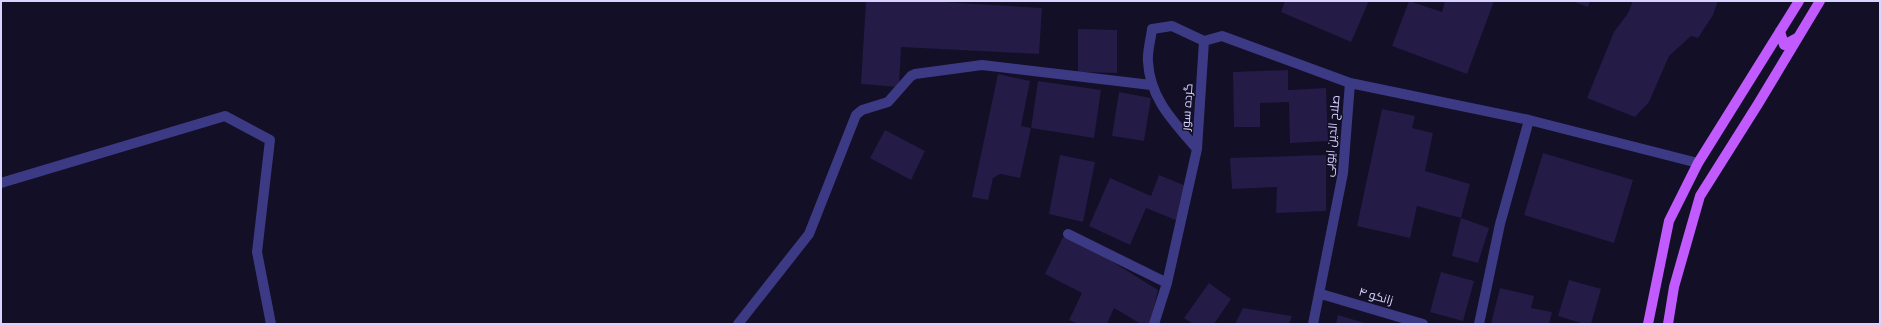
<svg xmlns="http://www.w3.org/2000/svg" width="1881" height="325" font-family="'IBM Plex Sans',Cairo,sans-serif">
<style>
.building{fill:#241b47}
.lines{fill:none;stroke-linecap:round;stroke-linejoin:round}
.minor{stroke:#3d3a85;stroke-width:10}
.major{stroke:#c25bff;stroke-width:10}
.labels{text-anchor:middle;stroke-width:3;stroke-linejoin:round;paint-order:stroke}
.street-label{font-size:12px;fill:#d9d4ff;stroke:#130f26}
</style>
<rect width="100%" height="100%" fill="#130f26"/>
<path class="building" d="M866 1H925L1042 8 1039 54 901 47 899 87 861 84Z
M1285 1H1369L1351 42 1281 12Z
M1409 1 1442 12 1445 1H1494L1467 74 1392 46Z
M1572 1H1590L1588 7Z
M1633 1H1718L1713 15 1698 38 1691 36 1669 56 1649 102 1635 117 1587 98 1614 32 1628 13Z
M1078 29 1117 30V73L1078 72Z
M1288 70V90L1326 88 1328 141 1290 143 1289 102 1260 103V127H1234L1233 72Z
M998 74 1030 81 1021 126 1031 128 1020 178 1000 174 993 178 988 200 972 197Z
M1038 81 1101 90 1094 138 1031 128Z
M1119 92 1151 98 1144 141 1112 136Z
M1382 109 1415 116 1412 128 1433 133 1425 171 1470 184 1461 218 1417 206 1410 238 1357 226Z
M885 130 925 151 911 180 870 158Z
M1543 153 1633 180 1614 243 1524 215Z
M1060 155 1095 162 1083 222 1049 214Z
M1326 155V211L1276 213 1277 187 1232 189 1230 158Z
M1159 175 1191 188 1178 221 1146 208 1130 245 1089 226 1110 178 1151 196Z
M1461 218 1489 228 1478 263 1452 256Z
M1063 237 1108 259 1158 290 1150 324H1141L1114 308 1107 324H1079L1069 320 1082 293 1045 274Z
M1441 272 1474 281 1463 321 1430 312Z
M1569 280 1601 289 1591 324H1584L1558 316Z
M1209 283 1231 299 1214 324H1193L1184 318Z
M1500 288 1534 296 1531 308 1552 312 1549 324H1491Z
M1243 308 1292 316 1289 324H1235Z
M1338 315 1368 324H1336Z"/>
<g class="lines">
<path class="minor" d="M1197 149C1174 122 1150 99 1148 62 1147 51 1151 39 1152 29L1172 26 1204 41
M1 183 225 116 270 140 257 252 271 324
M1068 234 1167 283
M1321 294 1423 324
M738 324 809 234 856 115 862 110 888 102 911 76 915 74 982 65 1151 85
M1154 324 1167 283 1197 149 1204 41 1222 36 1350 83
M1313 324 1343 173 1350 83 1529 120
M1479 324 1500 224 1529 120 1698 163"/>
<path class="major" d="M1780 31 1784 45 1797 38
M1648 324 1669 221 1698 163 1799 1
M1668 324 1674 287 1700 196 1758 104 1820 1"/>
</g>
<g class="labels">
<g class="street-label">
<text transform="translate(1187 107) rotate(-86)" y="4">گرده سور</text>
<text transform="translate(1332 136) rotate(-85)" y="4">صلاح الدین ایوبی</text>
<text transform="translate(1376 296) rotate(16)" y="4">زانکو ۴</text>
</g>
</g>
<rect width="1881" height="325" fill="none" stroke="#d9d4ff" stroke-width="4"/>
</svg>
